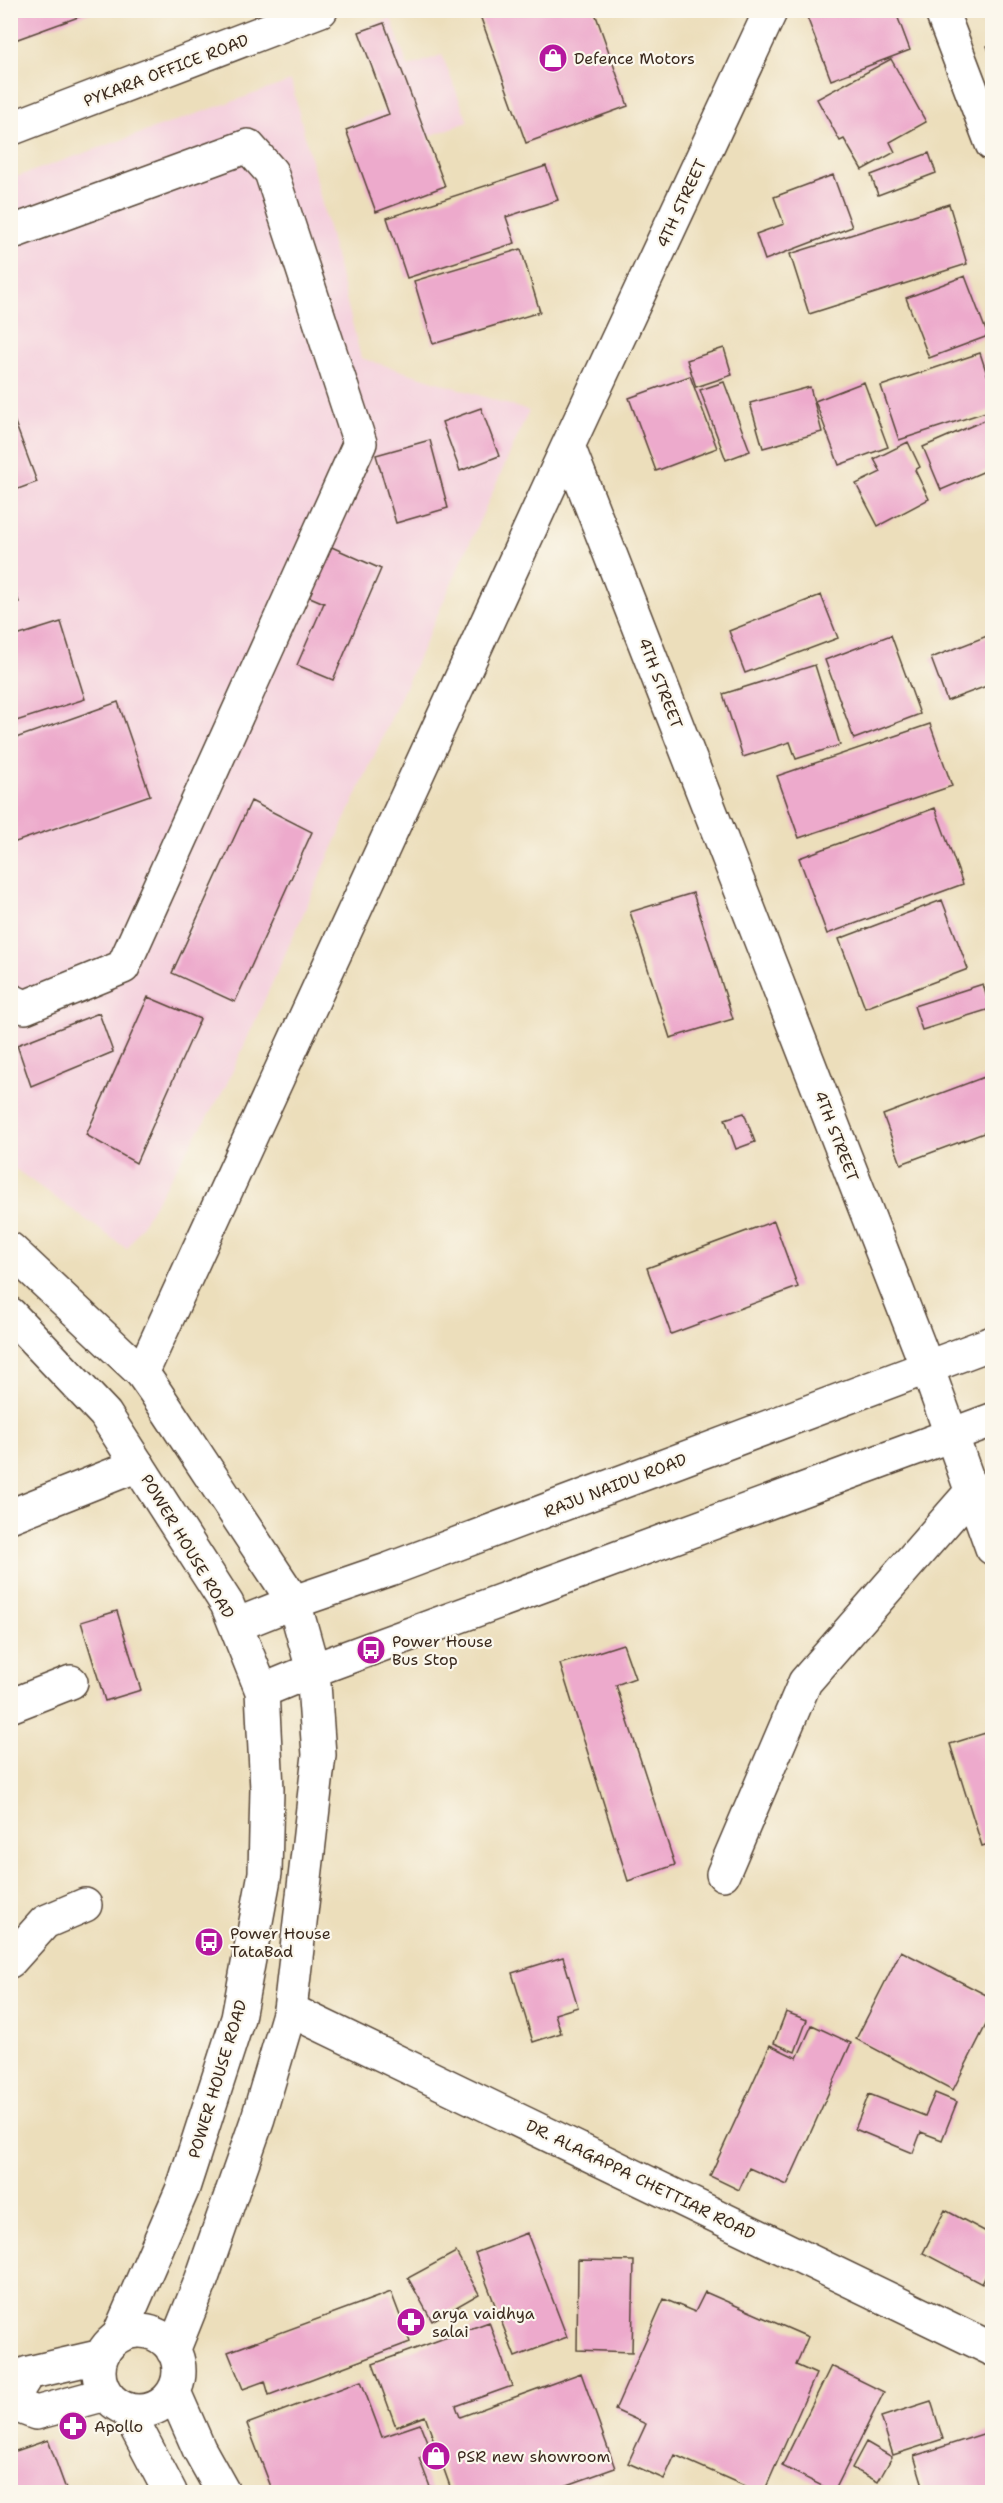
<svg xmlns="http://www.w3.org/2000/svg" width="1003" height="2503" font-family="'Shantell Sans',sans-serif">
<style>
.built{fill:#f4cfdd}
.building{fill:#edaacc}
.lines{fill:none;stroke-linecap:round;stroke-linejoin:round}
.minor-casing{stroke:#564536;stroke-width:36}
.major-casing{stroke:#564536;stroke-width:36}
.minor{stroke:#fff;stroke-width:33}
.major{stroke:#fff;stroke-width:33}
.labels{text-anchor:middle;stroke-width:4.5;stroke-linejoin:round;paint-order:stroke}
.poi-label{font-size:16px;fill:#3b2a1e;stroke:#fbf7ec;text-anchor:start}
.street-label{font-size:16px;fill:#3b2a1e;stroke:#fbf7ec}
</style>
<rect width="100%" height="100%" fill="#fbf7ec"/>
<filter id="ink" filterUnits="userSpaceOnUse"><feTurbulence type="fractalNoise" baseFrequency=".0167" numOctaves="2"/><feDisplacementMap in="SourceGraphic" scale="12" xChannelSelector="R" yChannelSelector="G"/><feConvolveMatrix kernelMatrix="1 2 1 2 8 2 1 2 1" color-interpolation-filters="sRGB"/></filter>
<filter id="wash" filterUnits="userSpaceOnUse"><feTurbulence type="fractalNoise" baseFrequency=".008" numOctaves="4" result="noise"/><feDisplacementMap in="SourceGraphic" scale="24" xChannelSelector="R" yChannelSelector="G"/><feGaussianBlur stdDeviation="1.35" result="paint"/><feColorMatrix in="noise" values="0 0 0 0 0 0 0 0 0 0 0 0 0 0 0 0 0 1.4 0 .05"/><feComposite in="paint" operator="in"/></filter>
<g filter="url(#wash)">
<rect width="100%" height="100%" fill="#ecdebb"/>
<path class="built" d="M391 18 408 67 442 55 468 122 429 136 447 185 376 208 347 124 385 110 357 31Z
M291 81 361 358 529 411 225 1088 127 1249 11 1166 10 179Z"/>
<g id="blocks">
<path class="building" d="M10 10H95V11L15 40 10 29Z
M478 10H594L628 106 526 143Z
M824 10H895L910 50 831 80 807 17Z
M384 23 445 186 376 212 346 130 389 114 359 32Z
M992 44V60L987 46Z
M891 59 926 122 890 142 895 152 862 170 844 139 840 141 817 99Z
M929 153 936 173 878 195 871 175Z
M546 166 558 200 506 217 515 243 407 278 387 218Z
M833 175 852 227 765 260 756 234 784 224 774 197Z
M949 204 967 264 809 314 790 254Z
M521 249 540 312 433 344 414 281Z
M965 276 988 336 929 358 906 298Z
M724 348 732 375 696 387 687 360Z
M980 353 992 389V410L899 440 881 386Z
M690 376 717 448 656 471 629 398Z
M724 382 750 451 726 460 700 390Z
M864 382 888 447 839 465 815 401Z
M810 387 822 432 763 448 750 403Z
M481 408 499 456 460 471 442 422Z
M10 409 37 482 10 492Z
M992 417V468L941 490 923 447Z
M430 440 448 508 396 523 376 455Z
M908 442 920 467 915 470 929 499 878 526 856 484 881 472 874 459Z
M325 544 381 569 333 680 297 665 324 603 303 594Z
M10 578 19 602 10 605Z
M821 595 838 638 745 673 729 631Z
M61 622 85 699 10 723V638Z
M992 634V684L947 701 931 658Z
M891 635 920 714 854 739 825 660Z
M815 665 840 745 796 759 790 742 743 757 723 694Z
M118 702 150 795 10 844V740Z
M930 724 952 786 799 838 777 776Z
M251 801 312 832 235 1002 172 973Z
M935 808 963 884 827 934 799 858Z
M693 893 733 1019 670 1038 630 912Z
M942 900 968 969 865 1008 839 939Z
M983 984 990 1009 922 1030 914 1006Z
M148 997 200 1019 136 1163 86 1135Z
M99 1013 113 1052 31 1086 17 1045Z
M992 1074V1130L901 1164 883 1115Z
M744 1113 755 1142 736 1149 725 1119Z
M774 1221 798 1287 671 1334 647 1268Z
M117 1611 141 1690 105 1701 81 1622Z
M623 1644 635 1678 616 1685 675 1865 628 1881 560 1664Z
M992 1731V1843L982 1846 950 1744Z
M901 1951 992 1998V2013L953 2090 856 2039Z
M563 1957 578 2007 555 2014 561 2033 533 2042 512 1973Z
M786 2012 807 2020 795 2052 774 2043Z
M812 2025 851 2043 787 2185 749 2168 739 2190 710 2176 770 2045 797 2058Z
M935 2093 957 2102 942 2140 921 2132 913 2153 855 2129 869 2094 925 2116Z
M945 2210 992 2235V2263L982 2284 923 2253Z
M527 2233 567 2337 515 2357 475 2253Z
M456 2252 479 2294 432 2321 408 2278Z
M578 2260 634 2261 632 2352 577 2350Z
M391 2292 410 2342 269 2395 265 2381 243 2389 228 2352Z
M705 2292 808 2337 796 2365 816 2374 764 2492H758L675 2455 664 2479 628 2463 646 2424 615 2410 664 2299 695 2312Z
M489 2322 512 2386 456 2406 460 2417 581 2373 615 2468 548 2492H452L425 2416 396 2427 373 2364Z
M831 2366 884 2392 834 2492 782 2466Z
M361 2381 382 2437 420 2424 432 2454 419 2458 432 2492H273L247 2424Z
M931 2401 943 2439 893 2455 881 2417Z
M992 2431V2492H925L914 2456Z
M48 2440 67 2492H10V2453Z
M866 2442 892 2457 878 2482 852 2468Z
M903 2487 905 2492H889Z"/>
</g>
</g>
<g filter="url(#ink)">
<use href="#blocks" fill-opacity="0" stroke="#564536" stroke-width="1.5"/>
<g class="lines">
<g class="minor-casing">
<path id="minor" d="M771 10 568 446 927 1367 992 1548
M941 10 992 144
M10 129 321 10
M10 233 248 146 271 172 360 443 123 967 25 1007 10 1000
M142 1373 568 446
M10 1516 138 1465
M10 1706 71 1682
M723 1874 805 1682 972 1491
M10 1961 45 1922 85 1905
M290 2010 992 2349"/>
</g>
<g class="major-casing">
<path id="major" d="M10 1249 142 1373 154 1390 294 1602 313 1670 319 1755 290 2010 258 2118 201 2281 173 2351
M10 1314 105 1414 227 1604 262 1691 267 1789 265 1873 238 2018 183 2188 118 2337
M236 1625 294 1602 390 1569 992 1343
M262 1691 313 1670 992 1420
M99 2371a40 40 0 1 1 80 0a40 40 0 1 1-80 0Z
M174 2392 199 2449 223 2492
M10 2402 28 2373 102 2356
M10 2403 36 2413 106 2394
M127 2410 170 2492"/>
</g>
<use href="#minor" class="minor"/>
<use href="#major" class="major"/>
</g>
</g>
<defs>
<g id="shop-disc" transform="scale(1.5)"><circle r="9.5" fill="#b5179e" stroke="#fbf7ec"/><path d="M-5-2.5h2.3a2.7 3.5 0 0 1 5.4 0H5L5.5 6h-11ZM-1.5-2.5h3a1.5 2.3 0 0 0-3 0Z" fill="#fff"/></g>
<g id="bus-disc" transform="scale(1.5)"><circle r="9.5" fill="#b5179e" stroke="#fbf7ec"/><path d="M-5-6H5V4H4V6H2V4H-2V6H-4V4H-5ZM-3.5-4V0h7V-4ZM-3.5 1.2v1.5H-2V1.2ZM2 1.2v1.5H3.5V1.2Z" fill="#fff"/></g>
<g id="pharmacy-disc" transform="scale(1.5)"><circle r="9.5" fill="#b5179e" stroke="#fbf7ec"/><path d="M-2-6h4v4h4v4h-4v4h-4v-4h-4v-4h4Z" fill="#fff"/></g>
</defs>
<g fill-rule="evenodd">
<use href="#shop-disc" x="553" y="58"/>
<use href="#bus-disc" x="371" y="1650"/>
<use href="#bus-disc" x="209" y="1942"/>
<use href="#pharmacy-disc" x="411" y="2322"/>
<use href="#pharmacy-disc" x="73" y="2426"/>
<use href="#shop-disc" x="436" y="2456"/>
</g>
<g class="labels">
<g class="poi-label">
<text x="574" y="64">Defence Motors</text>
<text x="392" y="1647">Power House<tspan x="392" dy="18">Bus Stop</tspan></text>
<text x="230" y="1939">Power House<tspan x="230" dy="18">TataBad</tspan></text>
<text x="432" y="2319">arya vaidhya<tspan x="432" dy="18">salai</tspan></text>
<text x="94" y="2432">Apollo</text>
<text x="457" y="2462">PSR new showroom</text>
</g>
<g class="street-label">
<text transform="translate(166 70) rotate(-21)" y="6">PYKARA OFFICE ROAD</text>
<text transform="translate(681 203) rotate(-65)" y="6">4TH STREET</text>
<text transform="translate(661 683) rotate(69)" y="6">4TH STREET</text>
<text transform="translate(837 1136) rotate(69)" y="6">4TH STREET</text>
<text transform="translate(615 1485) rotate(-21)" y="6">RAJU NAIDU ROAD</text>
<text transform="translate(188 1546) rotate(59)" y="6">POWER HOUSE ROAD</text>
<text transform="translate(217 2079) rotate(-73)" y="6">POWER HOUSE ROAD</text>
<text transform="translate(641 2179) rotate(26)" y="6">DR. ALAGAPPA CHETTIAR ROAD</text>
</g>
</g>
<rect width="1003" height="2503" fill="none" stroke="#fbf7ec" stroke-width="36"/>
</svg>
